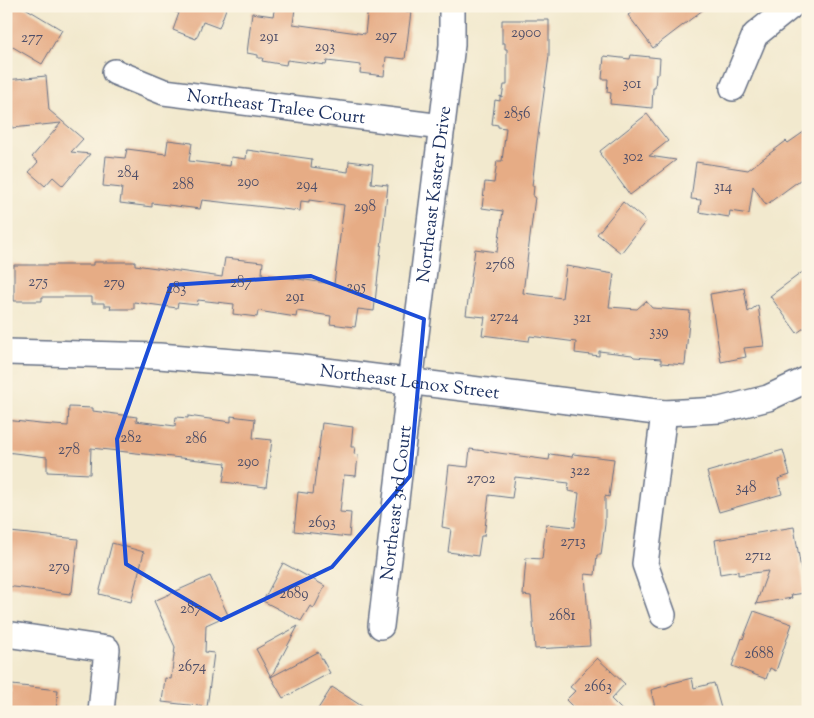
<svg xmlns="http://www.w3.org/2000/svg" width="814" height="718" font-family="'Sorts Mill Goudy',serif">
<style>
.building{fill:#e6ac85}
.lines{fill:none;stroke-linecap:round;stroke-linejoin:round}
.minor-casing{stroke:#667085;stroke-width:28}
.minor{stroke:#fff;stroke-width:25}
.marked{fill:none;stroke:#1d4ed8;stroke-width:4;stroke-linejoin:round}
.labels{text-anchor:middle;stroke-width:4;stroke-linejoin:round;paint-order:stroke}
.number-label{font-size:15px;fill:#4e4e68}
.street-label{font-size:18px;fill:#1b2f5e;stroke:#fcf5e5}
</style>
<rect width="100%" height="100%" fill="#fcf5e5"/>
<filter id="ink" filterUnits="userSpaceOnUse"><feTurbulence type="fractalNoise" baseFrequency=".02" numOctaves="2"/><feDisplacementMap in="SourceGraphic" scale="10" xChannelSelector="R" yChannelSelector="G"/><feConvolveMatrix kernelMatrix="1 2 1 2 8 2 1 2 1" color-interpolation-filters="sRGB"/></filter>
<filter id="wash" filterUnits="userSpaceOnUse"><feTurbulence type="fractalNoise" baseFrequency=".0096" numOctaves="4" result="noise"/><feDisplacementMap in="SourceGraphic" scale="20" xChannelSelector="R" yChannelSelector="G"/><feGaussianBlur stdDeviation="1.12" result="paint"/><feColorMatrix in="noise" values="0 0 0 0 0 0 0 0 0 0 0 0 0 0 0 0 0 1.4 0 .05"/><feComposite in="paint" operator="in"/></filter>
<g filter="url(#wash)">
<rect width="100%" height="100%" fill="#f2e9ce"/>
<g id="blocks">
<path class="building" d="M11 6H22L62 30 42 64 6 43V15Z
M167 6H227L219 28 203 22 196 39 173 30 179 13 166 9Z
M275 6 295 8 293 24 365 34 368 7 411 12 405 59 386 57 384 76 360 73 361 65 327 61 326 65 287 60 286 65 262 61 263 58H258V55L247 53 252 13 273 16Z
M640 6H708L653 48 628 15Z
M502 20H549V56L537 143 532 186H534L533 197H535L523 293 562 298 566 266 614 274 609 307 637 309 646 301 652 308 690 311 685 365 661 363V359L634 357 632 355 599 351V356L575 353 576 342 530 336 529 341 482 335 485 317 466 315 475 249 497 252 503 211 482 208 485 182 494 183 497 161H502L506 128 498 127V125L492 124 495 100 500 101V96L502 97 504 85H507V49H505V43H502Z
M631 55 660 58 659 74H656L655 88H653L652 108 610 104 611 93 607 92 608 79H602L604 56 630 59Z
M46 76 49 110 83 139 71 152 90 154 63 186 53 177 45 186 29 172 38 162 32 157 61 123 12 128 9 108H6V80Z
M647 114 668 141 649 156 676 160 630 195 600 154 601 153 600 151Z
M808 129V174L766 205 753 186 749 214 730 211 729 217 699 212 701 200 691 199 696 162 748 170 786 141 788 143Z
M168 140 192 143 189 161 230 166 231 157 246 159 247 150 312 159 311 167 348 172 349 161 373 164 371 183 388 185 374 311 358 309 355 327 330 324 331 316 297 311 296 317 258 311 257 317 233 314 234 304 198 300 197 305 178 303 177 308 134 302V309H110L111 306H104V303H92V297H42V301H14V265H93V262H135V265L222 277 225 258 263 262 262 274 334 284 344 205 309 200V202L301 201 300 211 202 200 200 209 152 203V207L120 203 122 188 103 186 106 156 125 158 127 149 166 154Z
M623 202 646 221 621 253 597 234Z
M808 268V325L797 333 770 296Z
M744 288 748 312 758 305 764 346 744 348 746 357 721 362 710 294Z
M69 407 93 408V411L137 417 136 421 175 426 176 417 188 418V416L231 422V416L255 419 253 438 272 440 266 487 223 482 226 463 91 448 90 474 47 472V457L6 452V420L40 424 68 426Z
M322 423 353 427 351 447H355L354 454 358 455 356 476 344 475 340 512 351 513 349 537 294 531 298 492 313 494Z
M470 449 549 460 550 454 572 457 573 454 614 459 609 497 605 496V524L601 555H597L595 575 585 574 590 646 535 649 531 596 523 595 526 558 542 559 546 524 575 527 579 493 568 491 569 483 515 477 512 498 489 495 484 536H481L478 556 448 552 451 529 442 527 449 465 468 467Z
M783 450 790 475 778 479 782 494 719 512 707 472Z
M794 527 805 593 791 595 792 598 756 604 768 571 738 575V571L720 574 715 540Z
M10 532 78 539 72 592H71L70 594 6 586V537L9 538Z
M112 543 144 552 131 602 99 594Z
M283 563 325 586 314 608 310 606 301 621 263 601Z
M210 576 228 615 206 625 205 652 214 653 207 707 162 702 165 678 171 679 175 647 154 601Z
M754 611 792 624 776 671 770 668 766 679 732 666 742 638 743 639Z
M298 626 271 677 256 649Z
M318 652 330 673 283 698 271 677Z
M597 658 625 684 611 699 624 712H578L566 700 575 691 570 687Z
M692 678 694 688 714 683 722 712H656L651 690 668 685V684Z
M12 685 58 690 56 712H6V692H11Z
M332 687 371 712H316Z"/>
</g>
</g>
<g filter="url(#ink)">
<use href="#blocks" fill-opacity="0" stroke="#667085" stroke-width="1"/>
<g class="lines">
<g class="minor-casing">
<g id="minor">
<path id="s1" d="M115 72 164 92 442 127"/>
<path d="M733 88 755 35 791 6"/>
<path id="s2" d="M6 352 159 356 294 367 664 413 720 410 768 398 808 379"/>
<path d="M663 615 645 564 664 413"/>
<path id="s3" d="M381 626 407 407 452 45V6"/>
<path d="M6 634 107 649 101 712"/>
</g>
</g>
<use href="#minor" class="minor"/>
</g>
</g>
<path class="marked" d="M311 276 424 319 410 476 332 567 221 620 126 564 117 439 171 285Z"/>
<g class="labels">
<g class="number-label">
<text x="526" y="37">2900</text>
<text x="386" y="40">297</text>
<text x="269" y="41">291</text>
<text x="32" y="42">277</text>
<text x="325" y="51">293</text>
<text x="632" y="88">301</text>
<text x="517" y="118">2856</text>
<text x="633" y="161">302</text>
<text x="128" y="177">284</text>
<text x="248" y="186">290</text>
<text x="183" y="189">288</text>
<text x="307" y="189">294</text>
<text x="723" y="191">314</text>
<text x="365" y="211">298</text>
<text x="500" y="269">2768</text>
<text x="38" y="286">275</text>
<text x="114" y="287">279</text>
<text x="241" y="287">287</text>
<text x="356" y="291">295</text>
<text x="176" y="293">283</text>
<text x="295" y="301">291</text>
<text x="504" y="321">2724</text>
<text x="582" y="322">321</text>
<text x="659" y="336">339</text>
<text x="131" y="442">282</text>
<text x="196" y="443">286</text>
<text x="69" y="454">278</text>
<text x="248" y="466">290</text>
<text x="580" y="475">322</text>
<text x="481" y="483">2702</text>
<text x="746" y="492">348</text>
<text x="322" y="527">2693</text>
<text x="573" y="546">2713</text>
<text x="758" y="560">2712</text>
<text x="59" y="571">279</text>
<text x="294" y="598">2689</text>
<text x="191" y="613">287</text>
<text x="562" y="620">2681</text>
<text x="759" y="658">2688</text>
<text x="192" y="671">2674</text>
<text x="598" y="691">2663</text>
</g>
<g class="street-label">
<text dy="6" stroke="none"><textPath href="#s1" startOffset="166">Northeast Tralee Court</textPath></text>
<text dy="6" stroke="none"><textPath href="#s3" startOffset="435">Northeast Kaster Drive</textPath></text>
<text dy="6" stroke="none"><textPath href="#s2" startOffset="405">Northeast Lenox Street</textPath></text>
<text dy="6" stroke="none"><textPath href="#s3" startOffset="124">Northeast 3rd Court</textPath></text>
</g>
</g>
<rect width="814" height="718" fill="none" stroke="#fcf5e5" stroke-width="25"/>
</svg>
